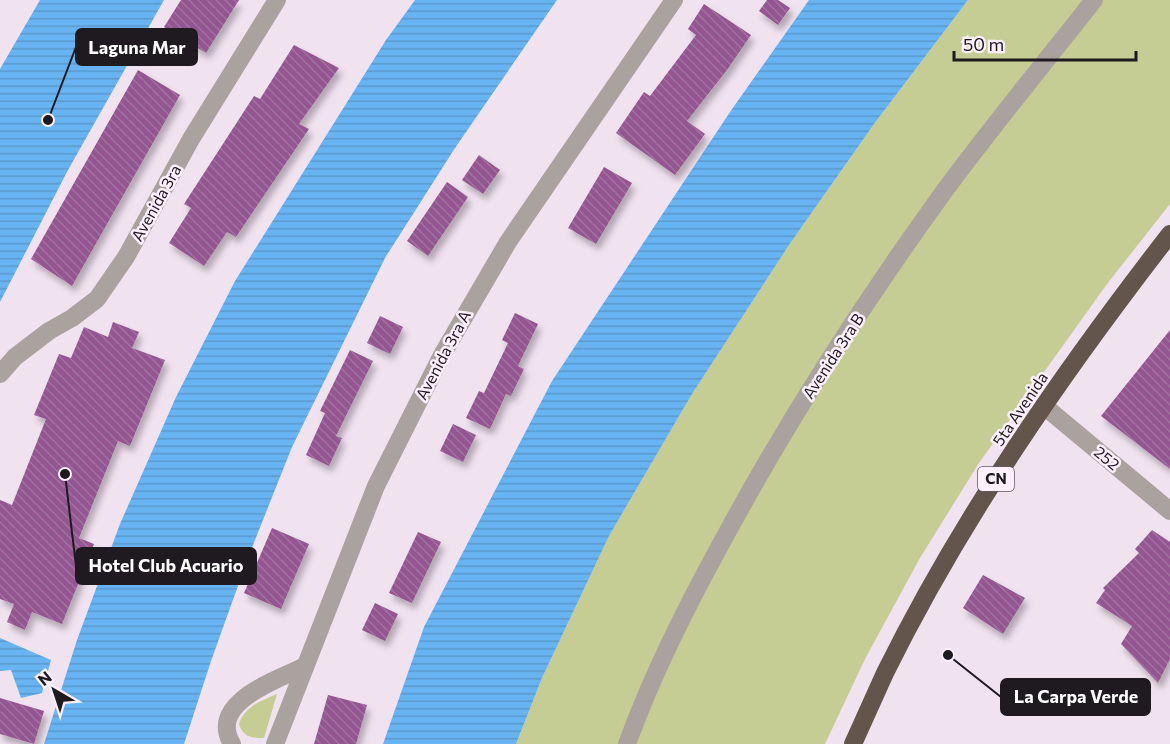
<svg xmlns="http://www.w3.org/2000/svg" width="1170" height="744" font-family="Commissioner,sans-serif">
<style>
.grass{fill:#c5cd94}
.water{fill:url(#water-rules)}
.building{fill:url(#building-back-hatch);filter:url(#shadow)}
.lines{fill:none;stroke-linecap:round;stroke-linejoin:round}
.minor{stroke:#aaa29e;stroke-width:18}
.highway{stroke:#64554c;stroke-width:18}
.labels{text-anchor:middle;stroke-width:5;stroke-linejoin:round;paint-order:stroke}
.shield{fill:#feeffd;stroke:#625a62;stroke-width:1.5}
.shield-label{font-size:15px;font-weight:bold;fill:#1f1a1f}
.street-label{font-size:16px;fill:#1f1a1f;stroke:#feeffd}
.leader{fill:none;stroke:#1f1a1f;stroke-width:2}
.callout-dot{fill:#1f1a1f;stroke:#feeffd;stroke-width:2}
.callout{fill:#1f1a1f;stroke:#1f1a1f;stroke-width:2}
.callout-label{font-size:18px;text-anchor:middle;font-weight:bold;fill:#fff}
</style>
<defs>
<pattern id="water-rules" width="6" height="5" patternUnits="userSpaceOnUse" patternTransform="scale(1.5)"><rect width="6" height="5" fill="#68b3f1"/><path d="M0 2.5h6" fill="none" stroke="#5a99ce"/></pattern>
<pattern id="building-back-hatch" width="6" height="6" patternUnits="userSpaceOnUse" patternTransform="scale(1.5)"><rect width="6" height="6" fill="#945592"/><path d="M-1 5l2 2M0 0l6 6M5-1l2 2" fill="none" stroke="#a0739f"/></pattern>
<filter id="shadow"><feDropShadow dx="3.5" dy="6" stdDeviation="3" flood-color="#0004"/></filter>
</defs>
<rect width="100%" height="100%" fill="#f1e2f0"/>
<path class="grass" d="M968 0H1170V204L1107 284 979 463 920 558 865 659 825 744H516L542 678 609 536 692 394 789 245 874 124Z
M277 694 264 738C251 738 243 737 239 724 245 706 261 701 277 694Z"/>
<path class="water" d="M40 0H164L68 170 0 302V69Z
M415 0H557L455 148 385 258 292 447 249 555 211 661 184 744H44L77 640 120 524 176 397 235 281 386 40Z
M809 0H968L874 124 789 245 692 394 609 536 542 678 516 744H383L424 627 552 381 730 112Z
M0 638 51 660 42 693 21 698 11 670 0 671Z"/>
<path class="building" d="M181 0H239L206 53 164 27Z
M767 0H778L790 8 778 25 759 11Z
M704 4 751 35 727 70 687 121 705 134 675 175 616 133 644 92 650 96 696 35 688 29Z
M294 45 339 68 299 124 309 129 236 237 227 232 204 266 169 243 191 208 184 204 254 96 260 99Z
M138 70 180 95 72 286 31 259Z
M479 155 500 170 483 194 462 180Z
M604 167 632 183 596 244 568 228Z
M447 182 468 197 428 256 407 241Z
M515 313 538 324 518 366 524 369 511 396 506 394 490 429 466 418 479 391 484 393 508 343 502 340Z
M380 316 403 327 390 354 367 343Z
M113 322 139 332 132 348 165 360 130 446 118 441 79 538 94 544 62 624 32 612 25 630 7 622 14 604 0 599V500L12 505 46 419 34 415 59 354 71 358 84 327 108 337Z
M1170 330V469L1101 416Z
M350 350 373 361 336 436 342 438 329 466 306 455 325 413 320 411Z
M453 424 476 435 463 462 440 451Z
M272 528 309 544 281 609 244 593Z
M1152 530 1170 542V659L1158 683 1121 644 1132 626 1096 603 1105 590 1103 588 1139 553 1135 549Z
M418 532 441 542 412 603 389 593Z
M983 575 1025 598 1003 634 963 608Z
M375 603 398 614 385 641 362 630Z
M328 695 367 705 356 744H314Z
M0 698 44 711 34 744 0 734Z"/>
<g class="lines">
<path class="minor" d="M0 374 15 357 49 331 72 318 97 299 126 257 191 139 277 0
M1044 406 1170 511
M232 744C207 702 278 680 305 666
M275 744 376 486 442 355 508 242 674 0
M627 744C654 670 690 600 728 531 791 415 863 304 940 197 989 130 1042 66 1094 0"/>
<path class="highway" d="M853 744C864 720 874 697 885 673 962 517 1063 372 1170 234"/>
</g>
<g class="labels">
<rect class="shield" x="978" y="467" width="36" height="24" rx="4.5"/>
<g class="shield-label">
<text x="996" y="484">CN</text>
</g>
<g class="street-label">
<text transform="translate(156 203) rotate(-61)" y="6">Avenida 3ra</text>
<text transform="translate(443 355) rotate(-62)" y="6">Avenida 3ra A</text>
<text transform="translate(833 356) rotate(-57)" y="6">Avenida 3ra B</text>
<text transform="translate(1020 409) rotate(-56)" y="6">5ta Avenida</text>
<text transform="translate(1107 458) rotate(40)" y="6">252</text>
</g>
</g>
<path class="leader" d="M48 120L76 47M65 474L76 566M948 655L1001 697"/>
<g class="callout-dot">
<circle cx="48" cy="120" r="6"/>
<circle cx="65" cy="474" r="6"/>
<circle cx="948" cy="655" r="6"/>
</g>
<g class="callout">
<rect x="76" y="29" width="121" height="36" rx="6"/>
<rect x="76" y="548" width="180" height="36" rx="6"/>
<rect x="1001" y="679" width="149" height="36" rx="6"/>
</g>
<g class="callout-label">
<text x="137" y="54">Laguna Mar</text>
<text x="166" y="572">Hotel Club Acuario</text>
<text x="1076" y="703">La Carpa Verde</text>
</g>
<g transform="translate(54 690) rotate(321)" stroke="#feeffd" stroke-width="4.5" paint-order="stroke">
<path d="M0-4.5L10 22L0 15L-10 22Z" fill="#1f1a1f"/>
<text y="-9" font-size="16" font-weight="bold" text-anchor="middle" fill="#1f1a1f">N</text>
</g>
<path d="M954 51v9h182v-9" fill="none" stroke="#1f1a1f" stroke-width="3"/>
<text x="963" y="51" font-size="18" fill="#1f1a1f" stroke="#feeffd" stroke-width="4.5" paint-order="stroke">50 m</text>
</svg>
